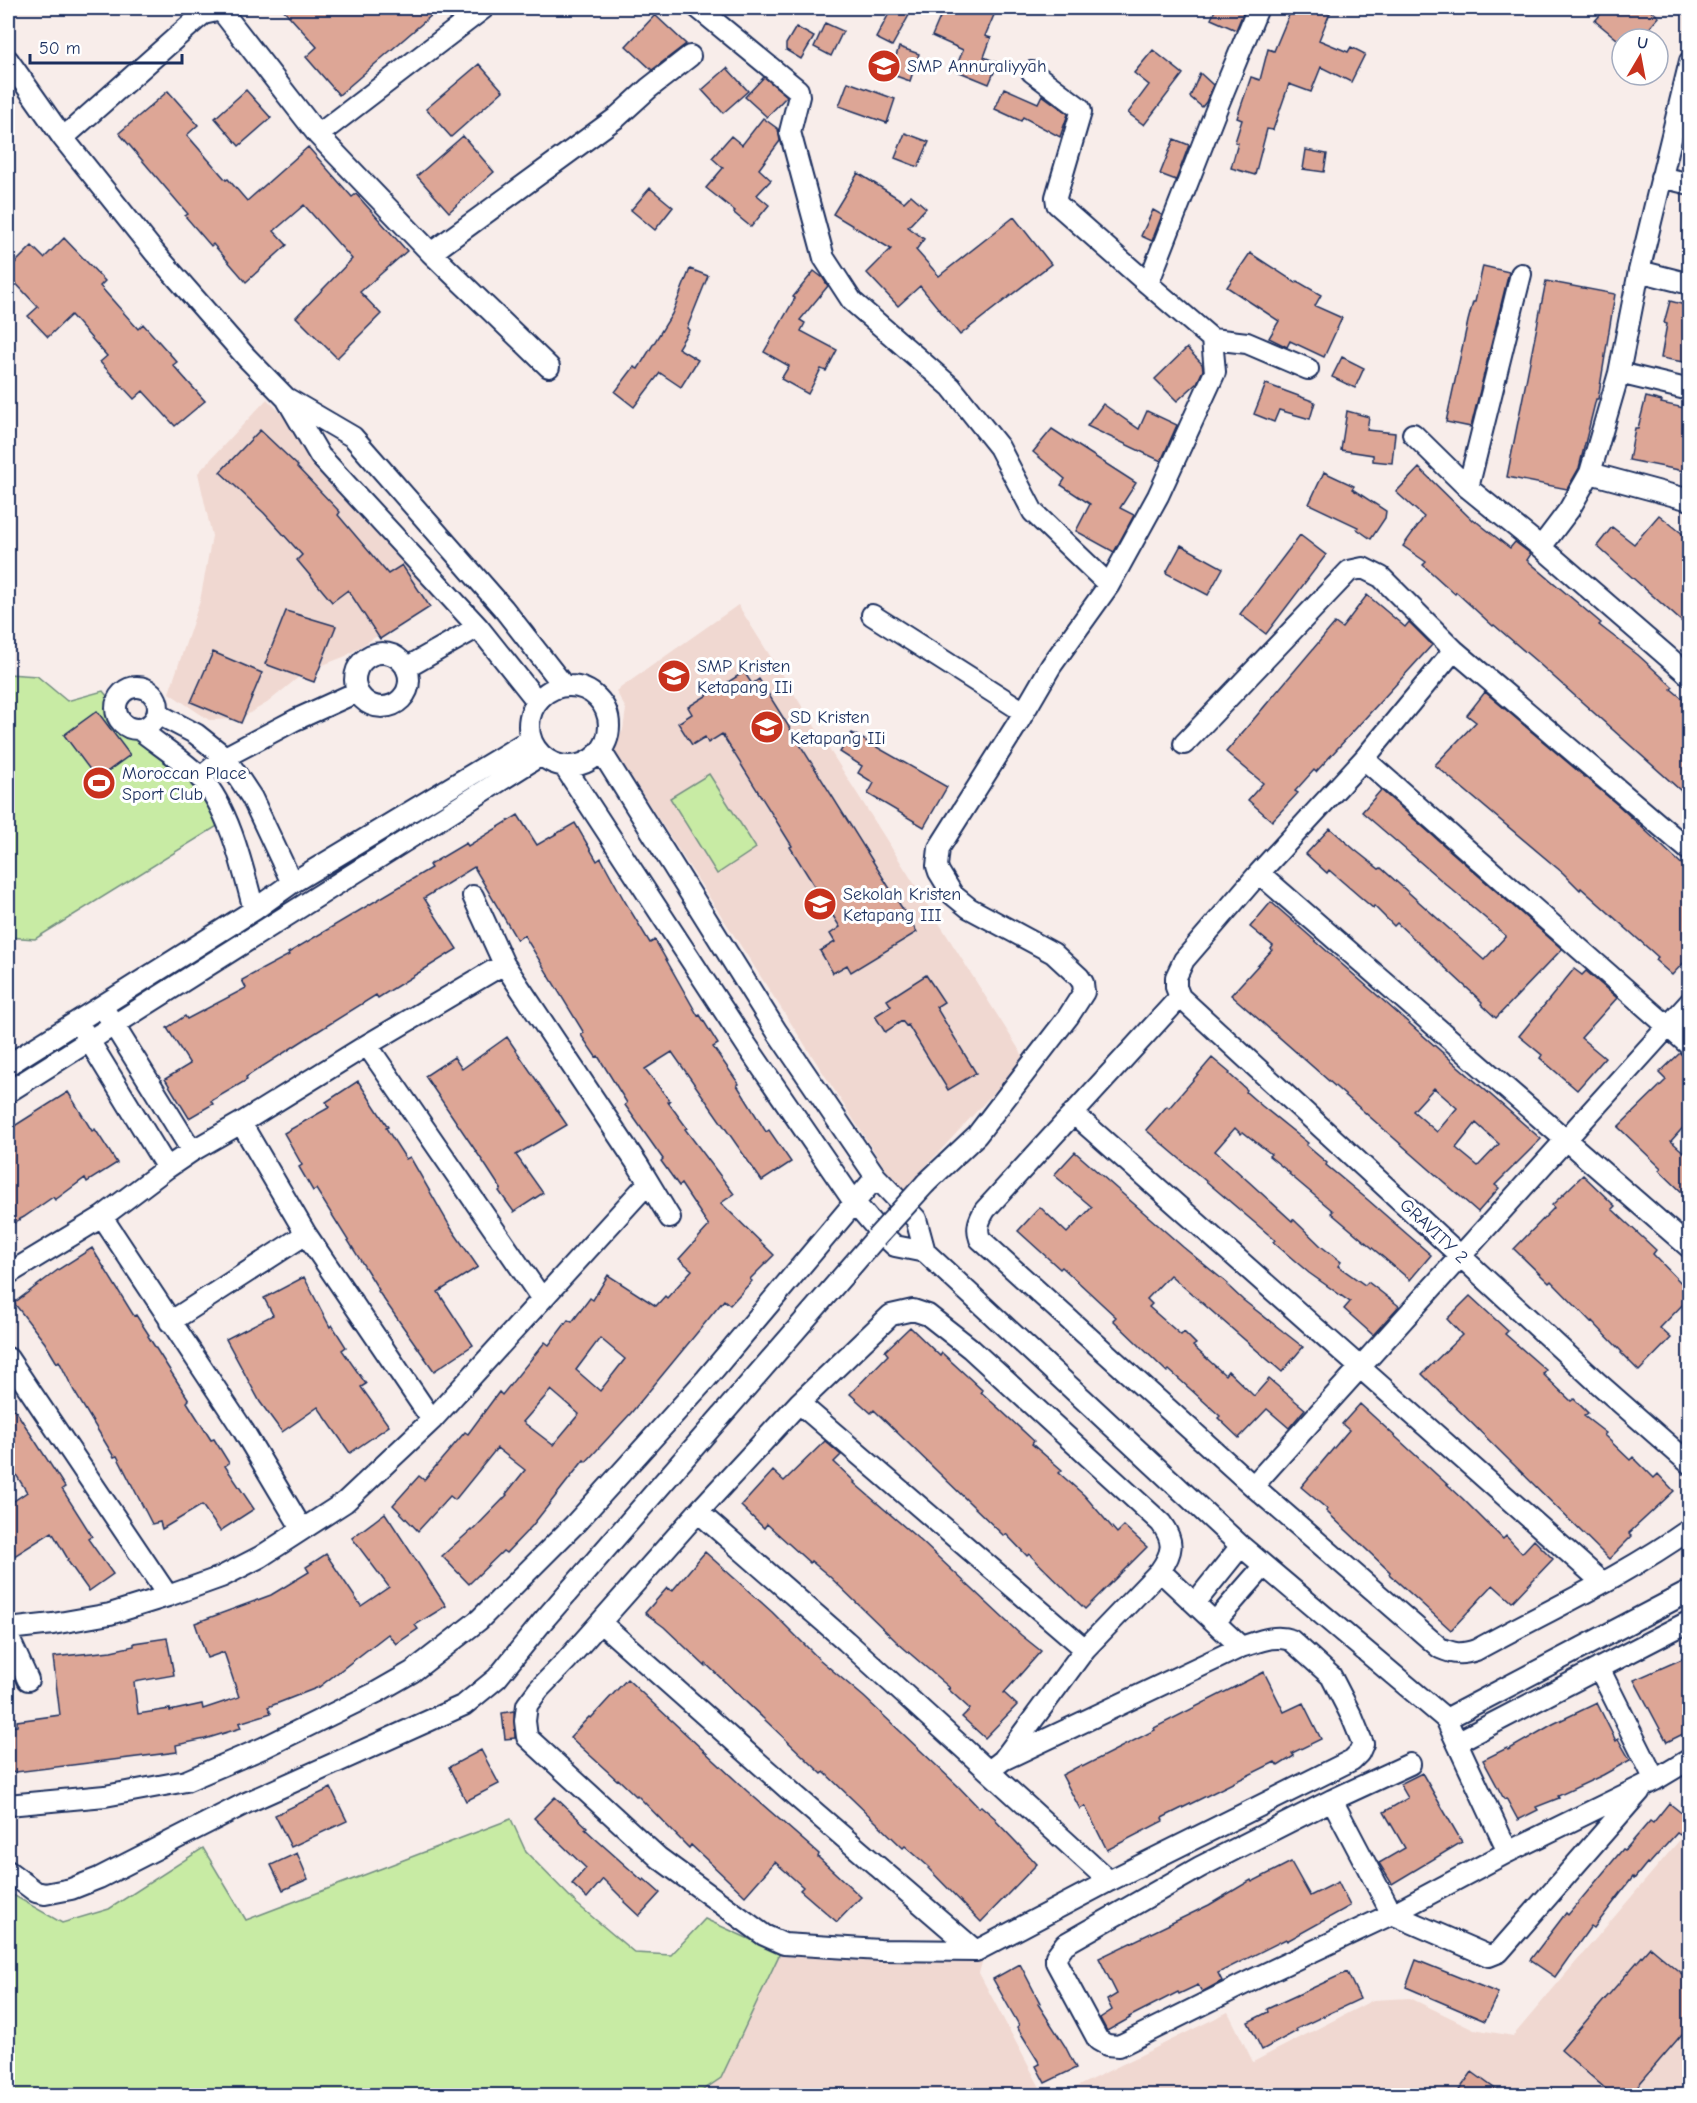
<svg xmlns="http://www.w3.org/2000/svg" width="1697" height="2103" font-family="'Comic Neue',sans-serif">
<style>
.built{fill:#f0d8d1}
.green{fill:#c8eba4;stroke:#728d81;stroke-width:1.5}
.building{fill:#dda696;stroke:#1b2f5e;stroke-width:1.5;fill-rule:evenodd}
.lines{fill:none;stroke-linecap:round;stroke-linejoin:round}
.minor-casing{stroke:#1b2f5e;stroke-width:24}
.minor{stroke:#fff;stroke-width:20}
.minor-bridge-casing{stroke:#1b2f5e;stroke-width:24;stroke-linecap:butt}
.minor-bridge{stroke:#fff;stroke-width:20}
.labels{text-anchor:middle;stroke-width:6;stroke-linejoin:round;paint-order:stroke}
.poi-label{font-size:18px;fill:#1b2f5e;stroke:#fff;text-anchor:start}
.street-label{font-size:18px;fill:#1b2f5e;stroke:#fff}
</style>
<rect width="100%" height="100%" fill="#f8edea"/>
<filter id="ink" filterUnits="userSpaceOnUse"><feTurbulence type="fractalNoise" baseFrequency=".0167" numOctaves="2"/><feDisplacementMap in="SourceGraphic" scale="12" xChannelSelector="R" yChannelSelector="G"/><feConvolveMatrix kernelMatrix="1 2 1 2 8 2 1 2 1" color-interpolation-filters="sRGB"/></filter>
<g filter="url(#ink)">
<path class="built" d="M267 399 355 487 447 591 346 656 305 672 267 703 240 719 209 720 169 693 200 601 212 536 198 473Z
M738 605 1025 1059 901 1193 613 749 623 730 626 709 616 691Z
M1689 1829V2095L1058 2096 1228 2012 1253 2062 1373 2000 1410 1998 1474 2029 1513 2036Z
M780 1953 984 1955 979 1973 1044 2095 696 2096 721 2078Z"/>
<path class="green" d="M8 674 37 676 67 701 103 691 150 749 232 817 35 939 8 937Z
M709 774 756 848 717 874 670 798Z
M511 1819 526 1852 577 1904 635 1953 671 1955 705 1919 780 1953 721 2078 696 2095H8V1892L62 1923 109 1909 203 1848 246 1920Z"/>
<path class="building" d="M282 8H440L339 95 306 57 317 47Z
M892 8H913L892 46 876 38Z
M944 8H997L985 36 991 38 984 57 998 63 989 84 955 70 963 50 932 36Z
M1216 8H1245L1236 30 1211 19Z
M1292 8H1332L1319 40 1348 52 1351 47 1365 54 1351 82 1321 67 1311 92 1289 84 1273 130 1267 129 1255 175 1231 168 1238 143 1235 142 1242 120 1237 118 1251 77 1260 80 1268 49 1274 51Z
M1606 8H1648L1659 17 1640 39H1617L1595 21Z
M655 15 686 44 652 70 626 46Z
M825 23 843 31 831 56 814 47Z
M796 27 814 37 801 59 786 50V44Z
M899 47 919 54 910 81 890 74Z
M1153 50 1183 74 1144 125 1128 113 1149 85 1134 73Z
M479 64 503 91 451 137 426 109Z
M727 68 748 91 723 113 702 90Z
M1200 73 1213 85 1206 102 1202 107 1190 97Z
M764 77 787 96 767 117 745 97Z
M848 82 895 99 887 123 839 106Z
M1004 88 1038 103 1042 95 1068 114 1060 137 1023 117 1021 121 995 109Z
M246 90 271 118 239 146 215 118Z
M168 91 198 125 187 135 226 180 228 179 247 201 308 147 352 197 356 194 407 251 360 292 381 314 337 358 296 317 352 259 304 205 274 231 287 245 246 282 213 244 211 246 185 216 188 214 119 133Z
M763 118 778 129 780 141 759 169 771 180 757 195 769 205 751 227 734 213 735 211 706 188 723 168 712 158 731 136 742 145Z
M905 133 929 142 918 167 895 158Z
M463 136 494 172 449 212 417 176Z
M1174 139 1189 145 1176 180 1160 174Z
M1306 150 1327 154 1324 172 1303 169Z
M858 173 904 202 911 195 926 208 908 227 924 239 916 250 939 276 1014 217 1051 264 960 335 920 286 898 306 867 273 891 249 833 214Z
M650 188 673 207 655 230 631 210Z
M1153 210 1162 215 1152 241 1141 236Z
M64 238 105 281 100 286 138 329 143 324 177 362 173 365 205 401 175 426 143 391 134 399 100 362 107 356 71 315 48 337 28 316 38 307 8 275V270L32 246 44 258Z
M1250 253 1296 283 1297 281 1321 295 1315 306 1342 318 1324 357 1290 341 1287 347 1269 338 1279 321 1227 287Z
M1483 266 1509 272 1471 427 1446 422 1468 321 1473 302H1475Z
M690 269 708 276 687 328 689 330 678 348 698 360 681 387 660 373 634 407 615 392 634 367 638 369 672 314Z
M814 271 823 278 828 286 800 320 805 323 801 331 837 350 826 371 821 369 808 394 781 379 789 366 764 352 795 298 793 297Z
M1546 281 1615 294 1598 399H1596L1579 468 1567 489 1507 477Z
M1670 301 1689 306V363L1661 358 1667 324 1664 323Z
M1187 348 1202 364 1203 370 1197 383 1177 401 1155 379Z
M1342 357 1364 368 1355 388 1332 377Z
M1266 384 1315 402 1310 419 1279 410 1274 422 1254 414Z
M1646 397 1662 401 1661 403 1689 409V472L1629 460 1635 428H1638Z
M1103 404 1139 429 1147 411 1177 425 1161 461 1087 426Z
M1347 411 1369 417 1367 430 1395 433 1392 463 1373 461V455L1341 450Z
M1052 429 1136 483 1120 508 1134 515 1114 552 1076 531 1090 504 1061 485 1065 479 1033 452Z
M260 430 298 466 297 467 340 512 338 515 388 574 402 565 430 607 380 639 348 590 332 602 297 560 302 555 264 513 220 472Z
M1419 468 1472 520 1473 519 1510 548 1515 542 1531 554 1527 560 1601 623 1599 625 1638 655 1673 687 1671 689 1689 704V798L1536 661 1494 625 1493 626 1456 592 1455 594 1423 565 1426 562 1403 546 1424 517 1396 492Z
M1324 472 1354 486 1352 489 1386 511 1385 518 1371 539 1357 529 1358 527 1309 504Z
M1659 515 1689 539V580L1682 588 1689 594V628L1597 546 1612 527 1634 544Z
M1300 535 1326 555 1266 634 1240 614Z
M1181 545 1223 568 1208 595 1166 573Z
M1367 595 1405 627 1409 622 1432 645 1316 772 1314 770 1295 791 1298 793 1272 821 1248 800 1263 783 1226 752 1335 623 1342 628Z
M286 611 336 626 314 682 265 664Z
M213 652 262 673 241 723 191 702Z
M744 672 752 684 759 679 917 932 851 972 847 965 833 973 820 951 835 942 830 934 840 927 790 847 792 846 722 734 708 743 705 737 692 745 678 723 692 714 688 707Z
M1485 692 1619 806 1689 871V957L1672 975 1655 960 1658 957 1581 888 1580 890 1563 873 1435 765 1476 722 1467 715Z
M97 711 130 755 97 779 64 735Z
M852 733 947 787 924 827 868 794 874 783 858 773 862 766 840 752Z
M1381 790 1562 949 1496 1018 1481 1004 1482 1002 1397 923 1394 926 1374 906 1373 908 1329 870 1327 873 1306 854 1330 828 1355 850 1379 869 1381 868 1484 960 1506 936 1362 812Z
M518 815 537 845 575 823 597 861 601 858 624 900 650 943 655 940 698 1016 700 1015 718 1044 713 1047 739 1084 737 1085 766 1132 769 1130 791 1162 762 1181 672 1052 645 1069 670 1101 668 1102 687 1128 685 1129 734 1194 721 1203 774 1255 750 1279 752 1281 730 1305 724 1300 631 1413 586 1462 584 1460 532 1526 506 1553 503 1551 469 1584 442 1556 471 1530 472 1531 507 1495 506 1494 525 1470 497 1448 455 1500 450 1496 418 1531 393 1505 419 1476 424 1480 465 1432 468 1434 499 1392 502 1395 545 1342 549 1345 568 1320 572 1322 590 1298 593 1300 608 1275 656 1306 665 1296 667 1298 692 1270 679 1259 709 1226 681 1184 679 1186 661 1161 663 1159 625 1105 627 1103 598 1056 596 1057 581 1035 584 1033 524 935 517 940 474 867 424 898 457 949 378 998 376 995 304 1040 246 1077 247 1080 211 1101 213 1104 189 1118 165 1079 190 1064 167 1028 185 1016 187 1019 246 988 242 980 289 955 288 953 431 868 429 865 466 843 468 846ZM600 1338 625 1359 600 1391 576 1370ZM551 1390 579 1414 553 1445 523 1422Z
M1271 902 1541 1139 1495 1185 1499 1188 1478 1212 1231 995 1272 950 1271 949 1273 946 1250 927ZM1434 1088 1457 1108 1437 1132 1413 1111ZM1476 1123 1499 1144 1478 1166 1456 1148Z
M1574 969 1582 975 1586 971 1617 998 1581 1038 1605 1058 1577 1090 1540 1058 1542 1055 1519 1036Z
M926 975 944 1002 936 1007 976 1073 948 1090 908 1025 906 1026 902 1021 885 1032 875 1016 891 1006 887 1000Z
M507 1037 567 1125 516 1155 543 1193 514 1212 499 1191 501 1189 486 1166 425 1076 454 1057 462 1069Z
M1680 1053 1689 1062V1121L1671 1141 1689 1157V1199L1659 1170 1661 1168 1618 1127 1666 1080 1659 1073Z
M1212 1058 1230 1073 1229 1074 1247 1090 1246 1092 1262 1106 1308 1143 1306 1145 1327 1163 1326 1165 1368 1200 1431 1255 1410 1280 1331 1213 1333 1211 1289 1174 1290 1173 1269 1156 1271 1154 1243 1132 1241 1134 1235 1128 1215 1151 1292 1221 1293 1219 1322 1247 1341 1262 1338 1266 1365 1285 1368 1282 1399 1306 1373 1335 1344 1309 1350 1302 1309 1273 1273 1242 1275 1240 1146 1130 1167 1106 1169 1108Z
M358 1081 388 1127 386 1128 406 1159 410 1157 451 1228 478 1267 438 1292 473 1345 434 1371 378 1291 379 1290 316 1189 313 1191 299 1167 302 1165 284 1133 330 1107 326 1102Z
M68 1092 92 1131 95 1129 117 1163 87 1182 85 1178 55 1200 53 1197 24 1217 8 1226V1130Z
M1075 1152 1183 1247 1228 1284 1227 1285 1243 1300 1303 1347 1282 1372 1170 1275 1147 1299 1152 1304 1149 1307 1181 1335 1184 1332 1196 1344 1193 1346 1225 1375 1228 1371 1254 1396 1269 1379 1305 1409 1289 1428 1267 1409 1239 1438 1218 1418 1220 1416 1169 1370 1167 1372 1113 1320 1116 1317 1062 1267 1060 1269 1018 1231 1040 1207 1067 1233 1092 1207 1054 1175Z
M1583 1175 1615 1206 1612 1209 1656 1250 1653 1254 1689 1291V1298L1660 1328 1671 1338 1639 1371 1621 1353 1622 1352 1592 1321 1591 1322 1551 1281 1549 1283 1514 1249 1554 1208 1552 1205Z
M92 1248 134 1316 136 1315 149 1335 148 1336 189 1400 187 1402 211 1440 214 1439 229 1463 225 1466 254 1509 220 1531 202 1505 162 1529 160 1522 152 1524 117 1456 114 1457 74 1391 59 1361 57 1363 45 1343 14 1303 59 1269Z
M304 1277 330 1327 332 1325 346 1347 342 1350 366 1384 361 1387 389 1426 350 1453 318 1407 282 1432 260 1402 226 1339 273 1315 264 1298Z
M1470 1296 1508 1331 1505 1334 1546 1370 1543 1374 1571 1401 1574 1399 1588 1413 1584 1416 1606 1433 1604 1435 1630 1460 1633 1457 1654 1478 1658 1474 1674 1491 1629 1533 1632 1536 1609 1559 1422 1374 1462 1335 1447 1319Z
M910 1327 940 1356 942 1353 967 1376 982 1390 981 1392 1034 1441 1032 1444 1062 1470 1059 1473 1084 1495 1117 1533 1124 1526 1147 1547 1085 1609 1029 1554 1027 1556 1006 1534 1004 1536 874 1410 871 1413 850 1394 888 1355 885 1351Z
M8 1399 65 1487 62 1489 92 1536 88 1539 113 1574 89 1591 67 1560 68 1559 52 1532 8 1560V1505L27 1492 8 1462Z
M1360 1404 1462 1498 1503 1539 1506 1536 1522 1553 1534 1540 1553 1559 1512 1602 1493 1585 1451 1630 1389 1574 1390 1572 1326 1511 1327 1509 1301 1487 1349 1430 1342 1424Z
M825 1441 841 1455 834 1462 855 1482 854 1483 921 1541 1021 1635 1041 1651 1004 1693 1017 1705 985 1738 962 1717 970 1709 948 1689 950 1688 899 1644 829 1576 811 1561 810 1563 767 1524 764 1528 741 1506 773 1471 784 1481Z
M385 1513 446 1606 415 1625 418 1629 396 1644 388 1634 319 1687 268 1707 271 1713 239 1723 241 1728 205 1739 176 1745 177 1752 8 1773V1727L17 1726V1721L60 1715 53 1657 111 1651 134 1646V1643L167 1638 174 1675 134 1682 138 1714 170 1709V1711L202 1704 203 1709 239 1697 224 1652 207 1658 195 1623 271 1595 309 1572 306 1567 326 1554 361 1606 389 1587 352 1538Z
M705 1552 772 1612 819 1659 864 1697 957 1785 979 1808 981 1806 996 1819 995 1820 1037 1864 981 1922 928 1868 929 1867 905 1846 903 1848 824 1772 822 1774 706 1664 705 1666 664 1627 645 1613 667 1588 672 1591Z
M1689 1656V1731L1667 1742 1634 1680Z
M1264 1672 1284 1712 1303 1703 1321 1739 1292 1753 1294 1756 1278 1766 1275 1762 1162 1818 1163 1821 1107 1850 1085 1806 1080 1809 1062 1775 1081 1765 1082 1767 1155 1730 1154 1728Z
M627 1679 747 1791 819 1854 818 1857 861 1897 837 1922 800 1890 803 1887 775 1862 745 1896 691 1845 689 1848 637 1795 636 1796 618 1779 617 1780 570 1737 589 1717 591 1718Z
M1597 1703 1616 1741 1618 1739 1630 1760 1603 1775 1558 1796 1559 1798 1536 1807 1538 1810 1518 1820 1506 1798 1504 1799 1483 1760 1507 1748 1508 1750 1553 1724Z
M514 1711 515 1738 505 1739 502 1713Z
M481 1750 499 1784 466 1801 449 1767Z
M1422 1773 1462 1842 1392 1884 1379 1863 1405 1848 1384 1812 1408 1798 1400 1784Z
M331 1788 347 1821 291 1847 275 1815Z
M555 1797 587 1827 585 1829 598 1841 643 1881 644 1879 660 1893 639 1916 624 1902 625 1901 603 1879 587 1898 572 1884 586 1868 534 1818Z
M1669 1803 1689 1819V1823L1680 1835 1677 1833 1649 1864 1647 1863 1634 1879 1633 1877 1594 1928 1591 1926 1555 1977 1530 1960 1566 1913 1568 1915 1623 1849 1625 1850 1650 1821 1653 1823Z
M297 1853 308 1879 283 1890 271 1865Z
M1291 1862 1310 1896 1338 1882 1350 1906 1287 1941 1286 1939 1218 1973 1222 1981 1202 1992 1198 1985 1179 1994 1178 1992 1129 2017 1130 2018 1107 2031 1100 2018 1112 2010 1107 2000 1117 1994 1099 1958 1209 1905 1251 1880 1252 1882Z
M1650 1947 1689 1980V2026L1629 2096H1614L1561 2050Z
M1416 1960 1498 1993 1485 2021 1406 1987Z
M1020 1964 1040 2003 1038 2004 1065 2046 1076 2068 1045 2083 1036 2066 1040 2064 1017 2027 1019 2025 993 1979Z
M1347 1972 1360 1999 1296 2029 1297 2031 1262 2050 1248 2022 1268 2012 1267 2009Z
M1472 2072 1505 2096H1455Z"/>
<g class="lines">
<g class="minor-casing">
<path id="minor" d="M698 8 798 90 799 96 790 132 824 258 852 301 951 387 999 447 1033 512 1109 585
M8 60 63 138 155 253 247 358 286 398 320 456 478 627 537 701
M1032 72 1080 108 1081 112 1056 197 1057 204 1148 284
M318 135 484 8
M63 138 197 19 203 14 221 10 318 135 431 253 616 118 649 88 690 56
M1661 177 1690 184
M431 253 549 367
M1639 271 1690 284
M1212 339 1247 343 1308 369
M1619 373 1690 390
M288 399 353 437 503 608 564 686
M1413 434 1468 488 1541 547 1690 676
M1590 473 1690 500
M1468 488 1521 274
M1541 547 1569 510 1590 473 1619 373 1639 271 1690 61
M872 615 1024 712
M1454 650 1364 759 1259 873 1184 960 1176 977V987L1180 997 985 1210C979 1220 976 1228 980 1239L1253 1486 1440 1648C1454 1654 1461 1655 1476 1650 1547 1611 1624 1576 1690 1529
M355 680a27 27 0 1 1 54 0a27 27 0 1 1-54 0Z
M406 668 478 627
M529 726a40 40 0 1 1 80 0a40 40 0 1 1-80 0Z
M116 708a21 21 0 1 1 42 0a21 21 0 1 1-42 0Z
M158 714 196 734 225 757 252 798 292 883
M139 729C156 743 186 762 201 778 230 810 243 869 254 910
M1184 744 1349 571 1363 568 1381 577 1454 650 1690 851
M601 751 777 1032 876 1177 916 1219 925 1252
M1364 759 1690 1046
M564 766 747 1046 854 1202 878 1230 895 1246 925 1252 1241 1546 1446 1719 1508 1852
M200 778 225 757 295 720 357 692
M1259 873 1690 1248
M473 896 504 964 638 1165 670 1218
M1180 997 1598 1383 1690 1464
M107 1014 192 1151
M82 1029 167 1168
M367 1045 542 1299
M8 1065 254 910 292 883 531 739
M8 1092 541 755
M1073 1113 1602 1582
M241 1123 306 1234 432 1420
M926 1183 977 1135 1068 1017 1084 992 1083 983 1079 977 1053 953 969 908 953 895 939 872 937 866 939 848 1016 726 1051 666 1109 585 1158 496 1215 372 1212 339 1148 284 1218 105 1258 8
M102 1217 243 1430 302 1529
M8 1274 102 1217 167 1168 192 1151 241 1123 367 1045 504 964
M170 1322 306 1234
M8 1358 168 1596
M799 1403 1085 1649
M1253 1486 1690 1002
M698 1512 846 1641 1109 1881
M1160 1571 1241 1647
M1195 1603 1241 1546
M1215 1622 1264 1566
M601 1623 797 1797 976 1951
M8 1629 53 1624 110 1614 168 1596 221 1577 260 1557 345 1502 432 1420 648 1183
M8 1636 28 1680
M1599 1668 1655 1780
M1446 1719 1690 1591
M1457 1742 1690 1621
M1410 1764 1332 1800 1200 1867 1065 1944 1056 1956V1962L1098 2040 1107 2045 1119 2046 1252 1980 1392 1914 1508 1852 1655 1780 1690 1759
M989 1771 1003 1760 1085 1649 1160 1571C1173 1552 1175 1542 1161 1523L970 1348 928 1315 913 1310 891 1315 799 1403 698 1512 566 1661 539 1689 527 1705 525 1721 527 1737 659 1858 764 1935 784 1944 880 1950 976 1951 1109 1881 1352 1760 1359 1753 1363 1744 1352 1717 1331 1676 1291 1640C1274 1634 1258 1642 1241 1647L1003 1760
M1332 1800 1392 1914 1489 1956 1499 1952 1640 1791
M8 1805 105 1796 186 1781 263 1748 377 1692 412 1672 479 1620 574 1525 706 1379 876 1177
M8 1871 36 1892 45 1894 71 1889 99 1878 246 1803 464 1705 497 1678 543 1621 876 1238"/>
</g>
<use href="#minor" class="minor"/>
<g class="minor-bridge-casing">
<path id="minor-bridge" d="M876 1238 926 1183"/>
</g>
<use href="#minor-bridge" class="minor-bridge"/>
</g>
</g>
<defs>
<g id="school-disc" transform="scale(1.725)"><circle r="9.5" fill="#c8321e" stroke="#fff"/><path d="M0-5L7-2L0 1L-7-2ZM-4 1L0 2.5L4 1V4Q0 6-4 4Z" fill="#fff"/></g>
<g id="stadium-disc" transform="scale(1.725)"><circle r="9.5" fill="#c8321e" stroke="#fff"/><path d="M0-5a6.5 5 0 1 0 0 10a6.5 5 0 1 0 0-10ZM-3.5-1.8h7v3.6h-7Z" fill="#fff"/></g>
</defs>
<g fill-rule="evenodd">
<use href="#school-disc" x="884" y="66"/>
<use href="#school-disc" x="674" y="676"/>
<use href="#school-disc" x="767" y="727"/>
<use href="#stadium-disc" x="99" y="783"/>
<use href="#school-disc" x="820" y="904"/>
</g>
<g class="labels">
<g class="poi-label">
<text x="907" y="72">SMP Annuraliyyah</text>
<text x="697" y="672">SMP Kristen<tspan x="697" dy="21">Ketapang IIi</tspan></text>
<text x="790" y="723">SD Kristen<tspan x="790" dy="21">Ketapang IIi</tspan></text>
<text x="122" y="779">Moroccan Place<tspan x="122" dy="21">Sport Club</tspan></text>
<text x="843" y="900">Sekolah Kristen<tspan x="843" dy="21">Ketapang III</tspan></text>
</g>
<g class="street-label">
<text transform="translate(1434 1231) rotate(43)" y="6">GRAVITY 2</text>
</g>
</g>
<rect width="1697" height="2103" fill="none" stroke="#fff" stroke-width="30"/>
<rect x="15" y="15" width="1667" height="2073" fill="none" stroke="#1b2f5e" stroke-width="2" filter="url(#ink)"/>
<g transform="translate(1640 57) rotate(10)"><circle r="28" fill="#ffffff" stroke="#a4acbf" stroke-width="1.5"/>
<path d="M0-4.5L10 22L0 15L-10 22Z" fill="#c8321e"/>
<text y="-9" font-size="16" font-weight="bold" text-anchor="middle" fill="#1b2f5e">U</text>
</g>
<path d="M30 54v9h152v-9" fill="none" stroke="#1b2f5e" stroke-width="3"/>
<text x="39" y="54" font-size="18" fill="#1b2f5e" stroke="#ffffff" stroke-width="4.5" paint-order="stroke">50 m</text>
</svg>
